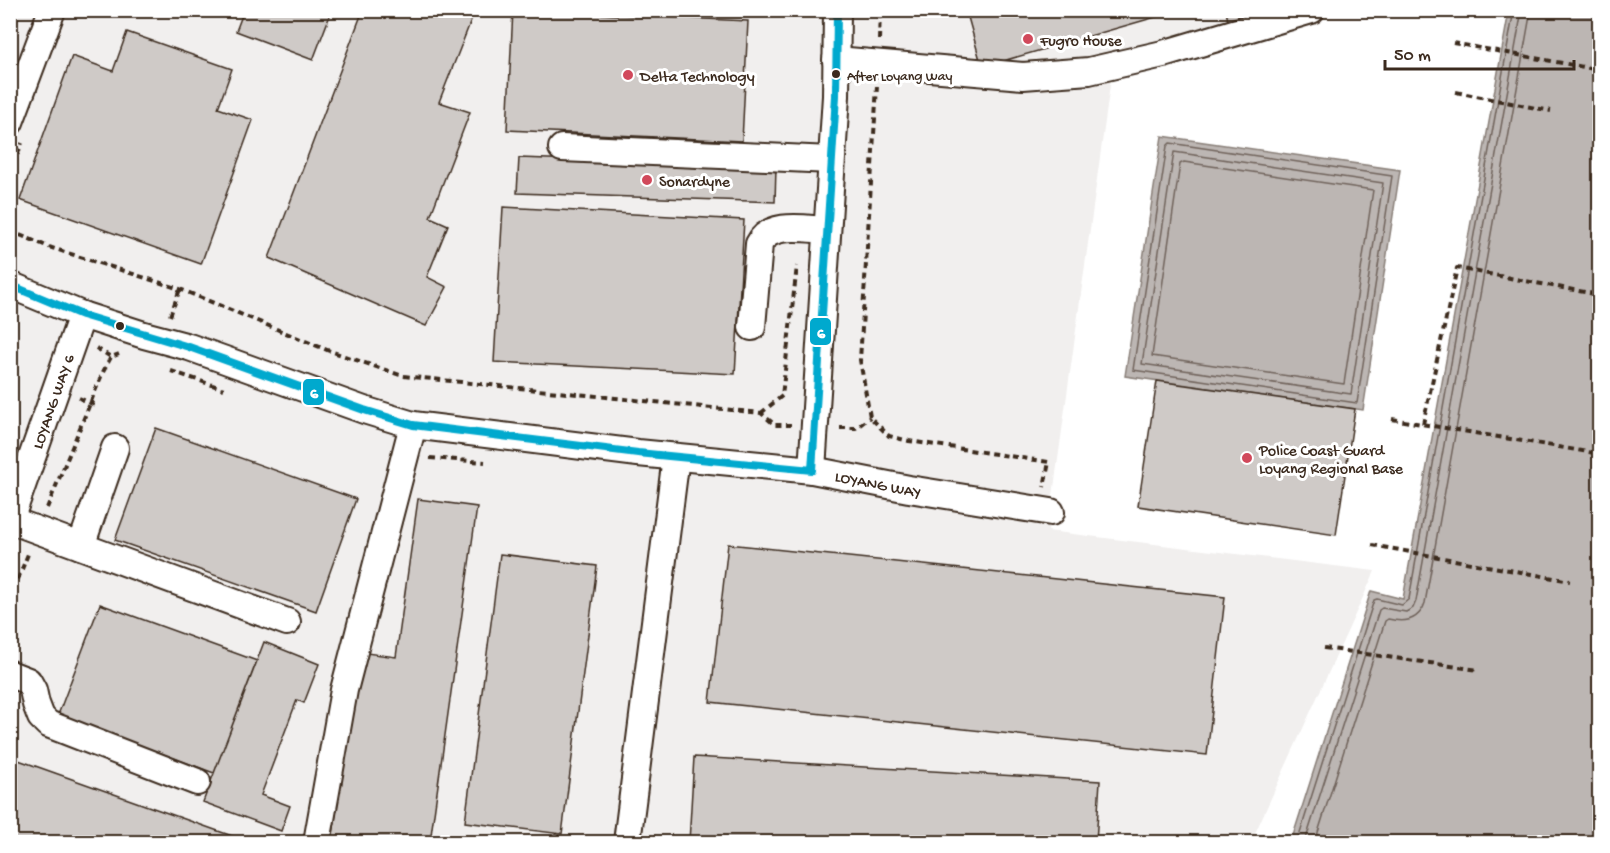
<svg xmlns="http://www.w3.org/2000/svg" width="1610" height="853" font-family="'Gochi Hand',sans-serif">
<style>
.built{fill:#f1efee}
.water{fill:#bcb6b3;stroke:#887e77;stroke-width:1.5}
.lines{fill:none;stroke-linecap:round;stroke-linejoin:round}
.shore{stroke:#6f625a;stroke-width:1.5}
.building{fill:#cfcac7;stroke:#3b2a1e;stroke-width:1.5}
.minor-casing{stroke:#3b2a1e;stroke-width:30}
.path{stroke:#3b2a1e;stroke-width:4;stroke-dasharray:6 4.5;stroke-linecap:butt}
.minor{stroke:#fff;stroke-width:26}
.bus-1-casing{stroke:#fff;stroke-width:12}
.bus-1{stroke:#00a9ce;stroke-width:8}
.poi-dot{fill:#d1495b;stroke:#fff;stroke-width:2}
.bus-dot{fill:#3b2a1e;stroke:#fff;stroke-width:2}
.labels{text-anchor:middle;stroke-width:6;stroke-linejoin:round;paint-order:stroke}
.bus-label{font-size:14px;fill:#3b2a1e;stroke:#fff;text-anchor:start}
.poi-label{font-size:16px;fill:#3b2a1e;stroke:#fff;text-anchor:start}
.street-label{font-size:16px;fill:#3b2a1e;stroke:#fff}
.line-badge{stroke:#fff;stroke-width:2}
.badge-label{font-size:16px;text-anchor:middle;font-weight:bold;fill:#fff}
</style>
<rect width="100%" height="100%" fill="#fff"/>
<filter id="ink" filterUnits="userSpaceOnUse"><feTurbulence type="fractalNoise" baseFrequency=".0167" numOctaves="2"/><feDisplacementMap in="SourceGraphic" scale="12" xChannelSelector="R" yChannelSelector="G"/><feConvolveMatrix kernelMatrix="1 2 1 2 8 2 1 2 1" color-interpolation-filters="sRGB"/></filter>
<g filter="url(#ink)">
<path class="built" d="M10 11H1282L1111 78 1048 531 1375 571 1251 842H11Z"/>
<path class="water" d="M1509 11H1599V842H1291L1371 591 1403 599Z
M1162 136 1400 170 1363 410 1125 376Z"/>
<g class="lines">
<path class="shore" d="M1170 143 1392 176 1357 403 1133 370 1167 146Z
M1174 152 1383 183 1351 394 1142 364Z
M1184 162 1373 190 1344 384 1152 356 1180 164Z
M1297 842 1374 600 1377 599 1402 605 1409 599 1514 10
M1305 842 1379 610 1382 608 1406 612 1413 608 1416 601 1522 10
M1315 842 1385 621 1388 619C1404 623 1419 621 1425 603L1531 10"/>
</g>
<path class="building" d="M244 10H332L313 60 236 31Z
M363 10H449L472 18 439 102 470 112 430 217 448 225 427 277 447 287 426 326 269 258Z
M513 10 748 21 742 141 507 130Z
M966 10H1180L982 67Z
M1226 10H1266L1228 22Z
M127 32 232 69 218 108 253 120 201 264 20 200 72 56 113 71Z
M519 158 776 167 775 202 517 193Z
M503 207 744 220 735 374 494 362Z
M1157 381 1355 409 1336 535 1138 506Z
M156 428 356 499 316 611 115 540Z
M418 499 477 507 430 842H332L359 652 396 657Z
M728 544 1225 597 1207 755 710 702Z
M500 554 597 566 562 834 465 822Z
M100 604 257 661 214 773 58 715Z
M264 642 319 664 304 703 297 700 261 795 290 806 281 831 203 802Z
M10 757 249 842H10Z
M694 757 1100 781 1096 842H689Z"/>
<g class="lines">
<g class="minor-casing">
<g id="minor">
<path d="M836 60 1023 76 1089 71 1163 54 1311 10"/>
<path d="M10 122 52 10"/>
<path d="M562 148 831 160"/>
<path id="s1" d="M10 285 82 315 144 335 189 347 364 410 413 425 638 453 812 470 909 489 1051 512"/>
<path d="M752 327 759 244C770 221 806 229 827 230"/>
<path d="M812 470 836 96 837 10"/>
<path d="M10 520 287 622"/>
<path id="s2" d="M10 520 82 315"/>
<path d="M81 546 115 448"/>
<path d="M10 674 28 681 33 690 36 704 41 717 48 724 197 782"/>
<path d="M317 842 344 690 413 425"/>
<path d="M627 842 676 457"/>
</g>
</g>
<path class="path" d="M10 32 20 10
M879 40 880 10
M1453 43 1600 70
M877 86 860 360 870 417 889 436 909 441 1049 462 1044 487
M1456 92 1551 111
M10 174 22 143
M10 231 49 247 180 289 327 350 403 376 761 413 775 425H791
M170 316 180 289
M96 348 111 357 119 354
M171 371 224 389
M79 398 97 406
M761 413 782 396 797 266
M1392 419 1600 454
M1423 424 1457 268 1600 295
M840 428H856L870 417
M430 458 485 462
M47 508 103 372 111 357
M1372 545 1570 581
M10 599 28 554
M1324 648 1479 670"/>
<use href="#minor" class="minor"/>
<g class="bus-1-casing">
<path id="bus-1" d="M10 285 82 315 189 347 364 410 413 425 638 453 812 470 836 96 837 10"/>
</g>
<use href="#bus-1" class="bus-1"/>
</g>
</g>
<g class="poi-dot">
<circle cx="1028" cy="39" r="6"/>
<circle cx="628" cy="75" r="6"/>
<circle cx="647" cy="180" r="6"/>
<circle cx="1247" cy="458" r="6"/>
</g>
<g class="bus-dot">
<circle cx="836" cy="74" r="5"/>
<circle cx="120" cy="326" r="5"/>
</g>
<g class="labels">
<g class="bus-label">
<text x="847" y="80">After Loyang Way</text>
</g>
<g class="poi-label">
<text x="1040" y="45">Fugro House</text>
<text x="640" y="81">Delta Technology</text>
<text x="659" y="186">Sonardyne</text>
<text x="1259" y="455">Police Coast Guard<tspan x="1259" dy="18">Loyang Regional Base</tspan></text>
</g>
<g class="street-label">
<text dy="6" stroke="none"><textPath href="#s2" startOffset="126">LOYANG WAY 6</textPath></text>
<text dy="6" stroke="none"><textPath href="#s1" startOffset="896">LOYANG WAY</textPath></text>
</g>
</g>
<g class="line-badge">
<rect x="809" y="317" width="23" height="29" rx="6" fill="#00a9ce"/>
<rect x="302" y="378" width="23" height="28" rx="6" fill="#00a9ce"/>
</g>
<g class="badge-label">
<text x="821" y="338">6</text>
<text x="314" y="398">6</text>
</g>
<rect width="1610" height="853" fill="none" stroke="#fff" stroke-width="36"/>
<rect x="18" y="18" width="1574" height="817" fill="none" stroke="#3b2a1e" stroke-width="2" filter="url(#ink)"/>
<path d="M1385 60v9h189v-9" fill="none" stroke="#3b2a1e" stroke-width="3"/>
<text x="1394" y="60" font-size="18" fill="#3b2a1e" stroke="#ffffff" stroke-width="4.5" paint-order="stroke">50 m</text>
</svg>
